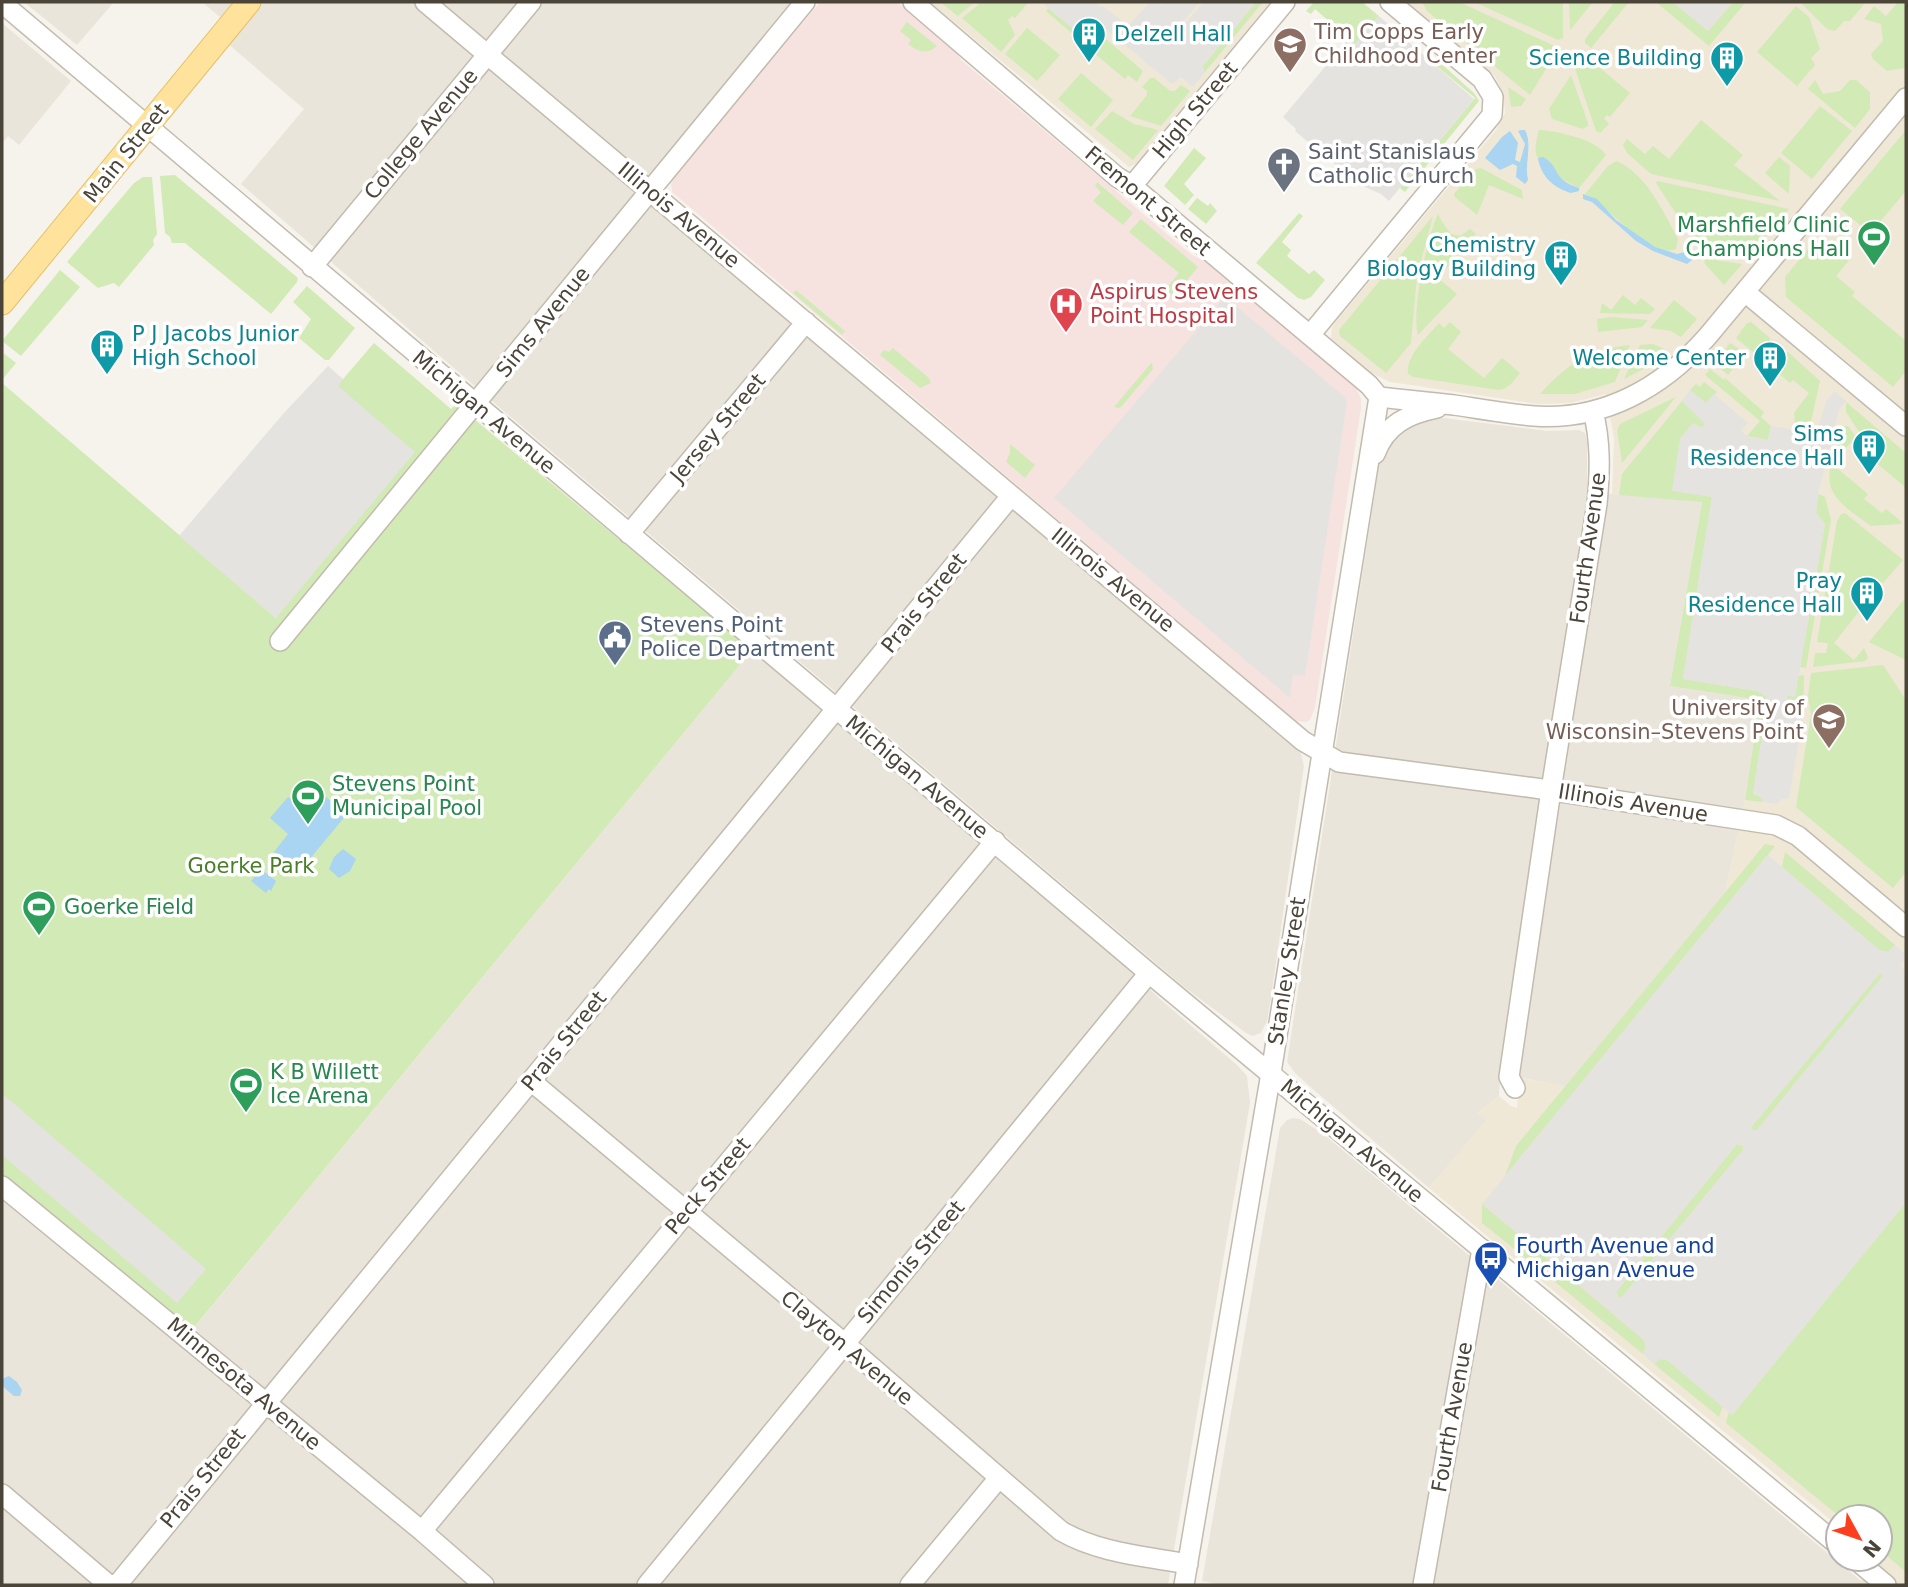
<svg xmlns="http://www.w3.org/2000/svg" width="1908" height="1587" font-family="'DejaVu Sans',sans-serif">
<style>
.residential{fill:#eae5da}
.education{fill:#efe8d6}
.medical{fill:#f6e3e0}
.green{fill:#d2eab5}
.parking{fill:#e5e3e0;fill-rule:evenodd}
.water{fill:#a9d4f2}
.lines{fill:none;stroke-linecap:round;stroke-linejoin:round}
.minor-casing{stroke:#c2bbae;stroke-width:22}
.major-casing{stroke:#e6c16a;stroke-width:25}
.minor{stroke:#fff;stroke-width:19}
.major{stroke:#ffe39c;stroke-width:23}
.labels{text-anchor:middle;stroke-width:7;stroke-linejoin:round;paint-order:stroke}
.education-label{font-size:21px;fill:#785e54;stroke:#fff;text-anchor:start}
.culture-label{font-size:21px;fill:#0d838f;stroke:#fff;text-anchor:end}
.street-label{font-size:21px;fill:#4b4439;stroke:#fff}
.worship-label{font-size:21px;fill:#5b616d;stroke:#fff;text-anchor:start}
.leisure-label{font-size:21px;fill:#27864d;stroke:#fff;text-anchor:start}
.health-label{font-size:21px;fill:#be3a42;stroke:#fff;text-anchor:start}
.service-label{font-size:21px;fill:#4e5e75;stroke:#fff;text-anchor:start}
.park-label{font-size:21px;fill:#4a7f2a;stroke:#fff}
.transit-label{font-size:21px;fill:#164399;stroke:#fff;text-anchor:start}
</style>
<rect width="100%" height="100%" fill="#f6f3ec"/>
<path class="residential" d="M24 2H114L77 45Z
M202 2H233L220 17Z
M262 2H792L636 191 1300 750 1304 766 1271 998 1267 1021 1261 1033 1252 1036 1246 1033 1184 987 499 407 241 184 304 109 227 43Z
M2 23 71 81 19 145 8 136 2 144Z
M1428 416 1547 431 1579 430 1585 433 1587 442V492L1702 501 1670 686 1760 700 1745 800 1725 893 1565 1087 1500 1073 1499 1096 1477 1113 1487 1120 1429 1188 1315 1091 1295 1073 1287 1062 1381 453 1396 430Z
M752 650 1107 949 1160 999 1237 1065 1247 1076 1250 1103 1168 1585H2V1195L180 1345Z
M1294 1118 1300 1119 1322 1133 1861 1581V1585H1222L1202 1581 1280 1128 1287 1120Z"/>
<path class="education" d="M930 2H1272L1138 163 1129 167Z
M1406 2H1906V1585H1861V1581L1878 1559H1880V1517H1838V1526L1429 1188 1486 1120 1477 1113 1499 1096 1511 1106 1517 1108 1520 1078 1565 1086 1725 893 1745 799 1760 700 1670 686 1702 502 1612 494 1614 439 1606 394 1570 403 1537 404 1390 382 1370 372 1331 338 1332 327 1338 319 1496 130 1505 113 1503 92 1494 75Z"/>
<path class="medical" d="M820 2H897L954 49 961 60 1192 255 1207 262 1356 388 1361 399V408L1315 708 1310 720 1306 722 1295 721 1283 711 672 192 671 184 673 179Z"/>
<path class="green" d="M940 2H975L958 16Z
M982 2H1029L1015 18 1012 16 1008 20 1015 35 1001 52 962 18Z
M1256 2H1263L1205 72 1202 67Z
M1314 2H1362L1379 16 1355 44 1315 9 1311 14 1306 11Z
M1424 2H1459L1559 48 1530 95 1427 11 1423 4Z
M1474 2H1563V38L1558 40Z
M1569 2H1593L1570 30Z
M1615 2H1629L1591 48 1585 43V39Z
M1658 2H1673L1708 31 1733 2H1746L1709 46 1657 3Z
M1800 2H1866L1850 21H1844L1835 31 1827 29Z
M1898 2H1906V66L1904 68 1887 71 1873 59 1871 54 1883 41 1881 24 1864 19 1874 6 1886 16Z
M1796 6 1809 17 1820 49 1811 58 1815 65 1797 86 1757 52Z
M1048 8 1079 33 1088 25 1077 38 1046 11Z
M907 22 937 46C927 55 918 52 908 44L911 40 900 31Z
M1027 28 1060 55 1037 81 1005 54Z
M1100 34 1143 71 1137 82 1128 75 1125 79 1088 48Z
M1577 49 1630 93 1610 117 1607 115 1604 118 1609 124 1600 133 1596 131 1571 57Z
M1436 59 1474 93 1479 101 1405 192 1400 188 1475 98 1433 63Z
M1081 73 1113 100 1091 127 1058 99Z
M1571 75 1588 123V126L1583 129 1552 119 1549 109Z
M1150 78H1154L1170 91H1175L1181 85 1190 91 1161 126 1130 116 1147 95V91L1142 87Z
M1815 80 1823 94 1840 91 1850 80H1856L1870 92V109L1855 128 1808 89Z
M1508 87 1526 99 1521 106 1511 107Z
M1820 106 1852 131 1812 179 1781 153Z
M1112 111 1134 124 1158 130 1133 160 1095 129Z
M1701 120 1743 155 1734 165 1780 201 1651 174 1627 153 1623 145 1627 139 1645 154 1653 146 1669 159Z
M1539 130C1557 131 1596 139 1606 155L1579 188C1569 184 1543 168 1538 158 1533 151 1537 138 1539 130Z
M1906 130V191L1873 230 1867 225 1864 228 1840 209Z
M1194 148 1206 158 1184 184 1194 195 1185 205 1164 186Z
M1779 157 1790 166 1789 194 1765 173Z
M1617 161C1647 175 1663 211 1678 239L1676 249C1650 261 1608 204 1585 194L1608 166Z
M1481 168 1522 190 1523 199 1489 185 1477 215 1455 197 1454 194 1474 170Z
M175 175 298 278 297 282 271 314 185 243H172L170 237 165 233 160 176Z
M143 177H152L157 234 153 240 154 245 119 287 114 283 98 288 67 262 134 183Z
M1657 181 1789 209 1750 255 1723 256 1698 247 1656 183Z
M1097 182 1133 213 1123 225 1093 201 1101 192 1095 186Z
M1197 198 1208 206 1210 203 1217 211 1206 224 1188 209Z
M1299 213 1303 216 1282 242 1291 250 1287 256 1309 274 1314 270 1325 280 1311 297 1304 300 1298 298 1256 263Z
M1438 214C1441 221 1446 228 1451 234L1460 236 1470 229 1476 234 1438 278 1457 294 1418 335C1411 313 1427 236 1438 214Z
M1433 216 1417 276 1411 343 1386 373 1340 336 1339 330Z
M1141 219 1198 267 1174 296 1165 290 1179 273 1129 232Z
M1816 239 1827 249 1832 244 1850 259 1836 276 1855 292 1852 296 1906 341V371L1893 387 1786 297 1785 277Z
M1708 259 1742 264 1724 285 1705 264 1704 261Z
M60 270 80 287 21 356 2 341Z
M307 286 355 328 329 360H325L299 338 311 319 293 302Z
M796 290 845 331 842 335 793 293Z
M1623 295 1635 305 1641 298 1655 309 1650 314 1600 313 1602 303 1611 310Z
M1674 300 1697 319 1681 337 1671 331 1650 328Z
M1611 317 1648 320 1642 327 1598 332 1597 319Z
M1450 322 1461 332 1448 349 1484 378 1502 358 1520 373C1514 380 1508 390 1498 390L1413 377 1408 374C1406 355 1427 337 1439 323L1444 328Z
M1751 322 1770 338V352L1763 360 1736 338 1747 323Z
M374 343 451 409 456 404 752 650 187 1336 2 1186V383L276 618 337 386Z
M1730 343 1746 353 1728 375 1714 363Z
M1653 344 1669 351 1651 365 1624 379 1640 345Z
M1630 345 1615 382 1575 394H1540C1568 363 1589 350 1630 345Z
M893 348 929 378 931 383 920 388 880 355 884 350 889 352Z
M2 352 16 363 2 380Z
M1788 352 1820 381 1810 426 1795 423 1794 413 1809 393 1793 380 1790 383 1768 364 1775 355Z
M1152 362 1153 369 1122 406 1119 408 1114 407Z
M1710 369 1724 380 1725 378 1764 412 1761 417 1771 426 1768 440 1747 436 1760 421 1705 375Z
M1704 382 1717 392 1706 404 1690 390 1696 384 1700 387Z
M1676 397 1623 462H1622L1617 430 1620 424Z
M1682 401 1705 423 1702 428 1693 423 1680 439 1712 497 1683 679 1757 691 1766 696 1767 705 1753 794 1761 797 1763 802 1745 800 1760 700 1670 686 1702 502 1619 495 1622 474Z
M1846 402 1906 453V488L1868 456 1872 452 1846 412Z
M1844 426H1848L1862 445 1859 449 1851 442 1832 464 1868 494 1864 499 1882 513 1886 509 1902 522 1900 524 1871 526C1859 517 1840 506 1833 492 1823 475 1836 443 1844 426Z
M1010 444 1035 465 1025 478 1006 462 1010 453Z
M1818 494 1825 497 1831 520 1806 668 1800 667 1825 524 1816 513Z
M1845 513 1903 560 1883 583 1879 581 1863 601 1865 604 1834 643 1854 660 1864 648 1868 658 1865 661 1813 667 1815 653H1826L1828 643 1817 642 1837 521 1841 514Z
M1906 597V660L1869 642Z
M1883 665 1906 700V872L1893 888 1796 807 1811 714 1808 696 1811 673Z
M1804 675 1803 716 1793 713 1786 695 1795 696 1798 676Z
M1765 844 1775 846 1505 1176 1516 1146Z
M1785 852 1895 945 1888 952 1879 950 1782 867Z
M1881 972 1883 976 1757 1130H1752V1126Z
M1737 1144 1743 1146V1150L1622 1297 1619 1298 1616 1292Z
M1906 1202V1572L1880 1550V1517H1840L1726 1423 1729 1412 1733 1414Z
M1482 1204 1546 1257 1549 1262 1543 1272 1482 1223Z
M1564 1275 1569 1277 1644 1340 1646 1347 1643 1354 1555 1282Z
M1660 1359 1667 1360 1723 1406 1719 1417 1654 1364Z"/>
<path class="parking" d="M1041 2H1094L1101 7 1103 6 1128 26 1150 2H1157L1161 5 1164 2H1200L1175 31 1176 34 1204 2H1256L1202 67 1205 72 1193 87 1181 77 1172 84 1096 21 1087 24 1079 34Z
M1673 2H1733L1708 31Z
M1379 16 1474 99 1389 201 1381 194 1360 185 1295 131 1296 129 1283 117 1348 39 1355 44Z
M1225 297 1345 397 1347 402 1305 676 1293 675 1290 698 1054 498Z
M328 366 343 379 338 386 415 452 276 618 179 536 283 414Z
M1690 390 1706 403 1714 394 1748 423 1741 431 1748 437 1768 440 1771 426 1809 432 1808 443 1810 446 1813 444 1826 402 1834 391 1846 401 1839 410 1818 494 1816 513 1825 524 1795 697 1787 696 1793 713 1803 716 1789 799H1781L1778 804 1763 802 1761 797 1753 794 1767 705 1766 696 1757 691 1683 679 1712 497 1672 491 1680 439 1693 423 1702 428 1705 424 1682 401Z
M1768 855 1879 950 1888 952 1895 945 1906 955 1901 966 1906 973V1202L1732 1415 1667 1360 1660 1359 1654 1364 1643 1354 1646 1347 1644 1340 1569 1277H1560L1555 1282 1543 1272 1549 1262 1546 1257 1482 1204ZM1881 972 1883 976 1757 1130H1752V1126ZM1737 1144 1743 1146V1150L1622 1297H1619L1616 1292Z
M5 1096 206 1269 177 1303 2 1155V1100Z"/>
<path class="water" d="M1521 130H1525C1533 145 1524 164 1528 180L1525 184 1516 177 1517 166 1513 164 1500 170 1485 158 1502 137 1510 131 1518 143 1515 160 1520 162 1525 144 1518 131Z
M1543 157C1561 167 1551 179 1579 188V191L1571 193C1554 188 1541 177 1538 158Z
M1583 194 1597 199 1616 220 1655 247 1677 254 1688 251 1692 256V260L1687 264 1653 251 1636 241 1592 202 1583 199Z
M321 793 347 814 299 872 274 852 288 834 270 818 288 797 306 812Z
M343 849 356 859 350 871 339 878 329 869 334 857Z
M261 869 276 881 271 891 269 889 266 893 251 881Z
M9 1376 17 1382 22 1390 20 1396H14L2 1386V1379Z"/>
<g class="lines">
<g class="minor-casing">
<path id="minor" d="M425 2 1303 741 1339 762 1535 788 1776 825 1798 836 1906 927
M913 2 1117 177 1132 186 1369 385 1379 397C1404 400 1429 402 1454 405 1480 409 1507 414 1534 416 1603 421 1662 388 1707 337L1906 98
M2 3 1149 973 1838 1545
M1132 186 1285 2
M312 267 531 2
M1745 292 1906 426
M1310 335 1492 115 1493 97 1482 79 1390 2
M1375 454C1386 424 1408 414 1437 408
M629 534 806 322
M280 641 805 2
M531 1081 844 1343 1061 1531C1099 1553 1144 1556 1188 1564
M1515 1088 1509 1077 1551 790 1597 504C1600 472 1601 442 1593 411
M2 1186 422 1531 484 1585
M2 1494 109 1585
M422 1531 995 841
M1855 1559 1886 1585
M117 1585 1011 496
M647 1585 1149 973
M910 1585 998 1479
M1184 1585 1271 1073 1379 397
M1423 1585 1482 1249"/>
</g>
<g class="major-casing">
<path id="major" d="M2 303 249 2"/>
</g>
<use href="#minor" class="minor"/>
<use href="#major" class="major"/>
</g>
<defs>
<g id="building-pin" transform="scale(1.75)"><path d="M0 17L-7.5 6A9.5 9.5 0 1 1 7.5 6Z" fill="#0f9aa8" stroke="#fff"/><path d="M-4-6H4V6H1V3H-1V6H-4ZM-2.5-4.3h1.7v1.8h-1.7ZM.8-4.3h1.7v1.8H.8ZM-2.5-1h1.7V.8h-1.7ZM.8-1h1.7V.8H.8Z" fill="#fff"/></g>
<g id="school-pin" transform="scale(1.75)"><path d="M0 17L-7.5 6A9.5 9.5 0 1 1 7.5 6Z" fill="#8d6e63" stroke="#fff"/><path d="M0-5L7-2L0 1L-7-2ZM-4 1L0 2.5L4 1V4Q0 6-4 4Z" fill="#fff"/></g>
<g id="church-pin" transform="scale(1.75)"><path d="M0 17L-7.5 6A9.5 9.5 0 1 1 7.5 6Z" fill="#6b7280" stroke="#fff"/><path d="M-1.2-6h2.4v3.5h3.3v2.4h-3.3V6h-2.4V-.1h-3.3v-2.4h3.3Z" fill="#fff"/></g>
<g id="stadium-pin" transform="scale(1.75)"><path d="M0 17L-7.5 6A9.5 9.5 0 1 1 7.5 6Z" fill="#2e9e5b" stroke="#fff"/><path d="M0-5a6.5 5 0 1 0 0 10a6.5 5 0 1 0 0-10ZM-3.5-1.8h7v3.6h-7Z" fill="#fff"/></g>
<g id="hospital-pin" transform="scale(1.75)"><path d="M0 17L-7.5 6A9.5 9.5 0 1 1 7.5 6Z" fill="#e0444e" stroke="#fff"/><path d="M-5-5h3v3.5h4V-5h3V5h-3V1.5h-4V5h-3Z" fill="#fff"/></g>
<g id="civic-pin" transform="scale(1.75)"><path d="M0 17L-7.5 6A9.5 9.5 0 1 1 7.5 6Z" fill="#5c6f8a" stroke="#fff"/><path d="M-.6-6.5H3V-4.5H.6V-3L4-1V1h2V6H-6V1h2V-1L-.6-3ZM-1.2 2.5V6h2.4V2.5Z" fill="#fff"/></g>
<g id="university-pin" transform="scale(1.75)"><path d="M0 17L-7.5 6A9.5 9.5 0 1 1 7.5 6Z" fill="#8d6e63" stroke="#fff"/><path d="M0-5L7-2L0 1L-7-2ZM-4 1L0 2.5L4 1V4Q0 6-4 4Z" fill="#fff"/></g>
<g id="bus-pin" transform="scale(1.75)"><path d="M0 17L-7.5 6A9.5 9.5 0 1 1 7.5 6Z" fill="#1a4fb4" stroke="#fff"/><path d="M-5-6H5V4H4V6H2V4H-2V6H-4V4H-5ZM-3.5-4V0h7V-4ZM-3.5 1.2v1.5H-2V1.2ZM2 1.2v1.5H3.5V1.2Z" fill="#fff"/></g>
</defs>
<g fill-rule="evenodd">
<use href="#building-pin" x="1089" y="34"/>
<use href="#school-pin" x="1290" y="44"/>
<use href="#building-pin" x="1727" y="58"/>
<use href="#church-pin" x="1284" y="164"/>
<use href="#stadium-pin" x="1874" y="237"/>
<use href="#building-pin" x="1561" y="257"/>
<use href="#hospital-pin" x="1066" y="304"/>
<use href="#building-pin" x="107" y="346"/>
<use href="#building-pin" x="1770" y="358"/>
<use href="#building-pin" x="1869" y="446"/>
<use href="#building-pin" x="1867" y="593"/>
<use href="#civic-pin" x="615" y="637"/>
<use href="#university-pin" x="1829" y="720"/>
<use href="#stadium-pin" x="308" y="796"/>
<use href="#stadium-pin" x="39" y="907"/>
<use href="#stadium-pin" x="246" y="1084"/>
<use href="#bus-pin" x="1491" y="1258"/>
</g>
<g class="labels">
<g class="education-label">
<text x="1314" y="39">Tim Copps Early<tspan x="1314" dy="24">Childhood Center</tspan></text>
<text x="1804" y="715" text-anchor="end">University of<tspan x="1804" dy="24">Wisconsin–Stevens Point</tspan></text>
</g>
<g class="culture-label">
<text x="1114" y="41" text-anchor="start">Delzell Hall</text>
<text x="1702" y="65">Science Building</text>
<text x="1536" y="252">Chemistry<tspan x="1536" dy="24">Biology Building</tspan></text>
<text x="132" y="341" text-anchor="start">P J Jacobs Junior<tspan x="132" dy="24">High School</tspan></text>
<text x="1746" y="365">Welcome Center</text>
<text x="1844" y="441">Sims<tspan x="1844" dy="24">Residence Hall</tspan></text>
<text x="1842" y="588">Pray<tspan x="1842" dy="24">Residence Hall</tspan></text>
</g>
<g class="street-label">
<text transform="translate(1195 110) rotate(-50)" y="7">High Street</text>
<text transform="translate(421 134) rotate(-50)" y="7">College Avenue</text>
<text transform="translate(126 153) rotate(-51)" y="7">Main Street</text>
<text transform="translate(1148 201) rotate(40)" y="7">Fremont Street</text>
<text transform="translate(679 215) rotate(40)" y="7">Illinois Avenue</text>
<text transform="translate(543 322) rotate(-51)" y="7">Sims Avenue</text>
<text transform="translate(484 412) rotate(40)" y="7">Michigan Avenue</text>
<text transform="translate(718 428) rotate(-50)" y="7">Jersey Street</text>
<text transform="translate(1588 548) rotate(-82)" y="7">Fourth Avenue</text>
<text transform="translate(1113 580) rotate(39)" y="7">Illinois Avenue</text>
<text transform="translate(924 603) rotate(-51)" y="7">Prais Street</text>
<text transform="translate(917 777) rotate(40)" y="7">Michigan Avenue</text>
<text transform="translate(1633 803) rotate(9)" y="7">Illinois Avenue</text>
<text transform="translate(1287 971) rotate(-81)" y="7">Stanley Street</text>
<text transform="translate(564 1041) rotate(-51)" y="7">Prais Street</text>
<text transform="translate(1352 1141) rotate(40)" y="7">Michigan Avenue</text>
<text transform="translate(708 1186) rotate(-50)" y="7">Peck Street</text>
<text transform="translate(911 1262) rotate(-50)" y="7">Simonis Street</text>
<text transform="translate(847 1348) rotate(40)" y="7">Clayton Avenue</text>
<text transform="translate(244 1384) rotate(40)" y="7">Minnesota Avenue</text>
<text transform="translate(1452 1417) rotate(-80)" y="7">Fourth Avenue</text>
<text transform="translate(203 1478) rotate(-51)" y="7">Prais Street</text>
</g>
<g class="worship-label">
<text x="1308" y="159">Saint Stanislaus<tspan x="1308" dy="24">Catholic Church</tspan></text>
</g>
<g class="leisure-label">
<text x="1850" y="232" text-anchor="end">Marshfield Clinic<tspan x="1850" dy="24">Champions Hall</tspan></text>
<text x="332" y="791">Stevens Point<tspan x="332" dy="24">Municipal Pool</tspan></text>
<text x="64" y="914">Goerke Field</text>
<text x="270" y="1079">K B Willett<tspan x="270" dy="24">Ice Arena</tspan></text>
</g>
<g class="health-label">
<text x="1090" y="299">Aspirus Stevens<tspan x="1090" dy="24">Point Hospital</tspan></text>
</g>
<g class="service-label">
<text x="640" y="632">Stevens Point<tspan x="640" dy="24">Police Department</tspan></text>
</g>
<g class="park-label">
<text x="251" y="873">Goerke Park</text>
</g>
<g class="transit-label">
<text x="1516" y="1253">Fourth Avenue and<tspan x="1516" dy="24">Michigan Avenue</tspan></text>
</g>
</g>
<rect width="1908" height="1587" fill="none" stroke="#4b4439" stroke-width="7"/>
<g transform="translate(1859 1538) rotate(130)"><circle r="33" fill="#ffffff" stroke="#b7b4b0" stroke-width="2"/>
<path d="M0-5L12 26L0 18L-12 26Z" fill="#fc3f1d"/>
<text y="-10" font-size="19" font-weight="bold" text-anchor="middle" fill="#4b4439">N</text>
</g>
</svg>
